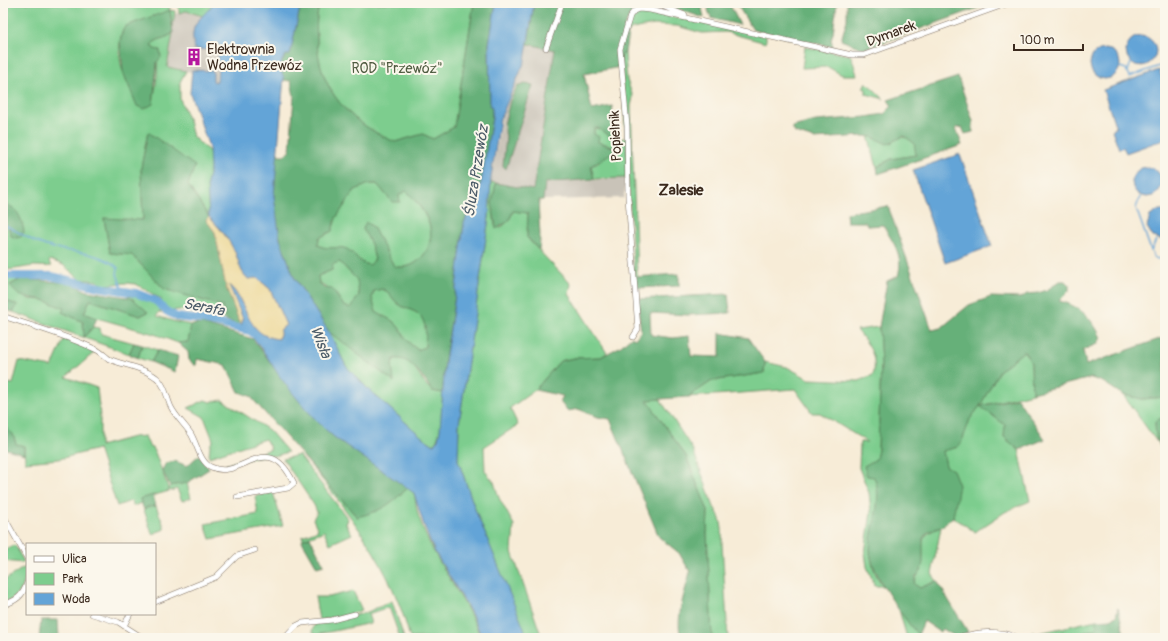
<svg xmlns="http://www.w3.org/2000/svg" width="1168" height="641" font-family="Pangolin,sans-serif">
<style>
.industrial{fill:#c9c3b8}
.green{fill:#7dcd8e;stroke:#5c7c56}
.forest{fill:#66b079;stroke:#506d4c;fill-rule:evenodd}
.sand{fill:#eeda9e;stroke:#94825e}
.water{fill:#63a4d7;stroke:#4f677a}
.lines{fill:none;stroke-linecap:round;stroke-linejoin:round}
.stream{stroke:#63a4d7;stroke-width:1.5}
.river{stroke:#63a4d7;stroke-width:8}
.minor-casing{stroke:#7d6e5f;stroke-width:6}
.minor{stroke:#fff;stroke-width:5}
.labels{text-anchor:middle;stroke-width:4;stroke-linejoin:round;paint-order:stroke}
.street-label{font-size:14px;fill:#3b2a1e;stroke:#fbf7ec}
.poi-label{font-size:14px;fill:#3b2a1e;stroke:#fbf7ec;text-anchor:start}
.park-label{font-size:14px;fill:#4f5b40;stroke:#fbf7ec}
.water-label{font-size:15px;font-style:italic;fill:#4b5b68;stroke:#fbf7ec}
.neighbourhood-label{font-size:15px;font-weight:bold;fill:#3b2a1e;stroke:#fbf7ec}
</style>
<rect width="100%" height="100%" fill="#fbf7ec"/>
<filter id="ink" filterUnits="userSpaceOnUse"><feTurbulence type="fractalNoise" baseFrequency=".025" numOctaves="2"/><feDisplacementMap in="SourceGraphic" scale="8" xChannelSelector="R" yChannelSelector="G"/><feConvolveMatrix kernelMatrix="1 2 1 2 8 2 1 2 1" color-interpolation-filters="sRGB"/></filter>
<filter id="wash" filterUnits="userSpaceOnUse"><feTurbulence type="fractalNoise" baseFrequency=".012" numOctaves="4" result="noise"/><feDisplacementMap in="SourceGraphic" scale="16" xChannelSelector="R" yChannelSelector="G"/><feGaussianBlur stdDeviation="0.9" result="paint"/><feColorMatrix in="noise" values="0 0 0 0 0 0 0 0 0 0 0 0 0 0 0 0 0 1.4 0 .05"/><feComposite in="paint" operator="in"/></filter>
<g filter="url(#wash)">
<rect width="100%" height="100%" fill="#f7ecd7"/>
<path class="industrial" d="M186 11 203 16 194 27V49L213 50 214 45 219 44 216 82 212 80 213 71 191 72 167 67 175 14Z
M528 44 555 50 533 190 491 182 503 110 521 70Z
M626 178 624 198 543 200 545 183Z"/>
<path class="green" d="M3 3H175L169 8 170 10 175 11 173 27 170 11 126 26C117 35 119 60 123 72 125 80 131 87 133 95L153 104C155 86 163 60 151 45 157 38 166 39 173 33L167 67 186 71 180 82V99L189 121 193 137 210 152V169L207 183 209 217 188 185 148 132 141 168 143 220 104 219 110 253 132 255 164 289 222 306 226 320C214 315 176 304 167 314L159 312 157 316 176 322 191 325 188 342 178 343 154 334 97 318 84 313 90 300 140 316 148 312 126 297 139 295 161 308 162 305 161 299 136 284 126 283 103 285 97 281 80 279 63 265 50 260 49 262 52 266C46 267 41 266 34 266 24 267 14 270 3 270V223L8 226 11 236 3 202Z
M178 3H213L209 10 203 16 186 11 179 13Z
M320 3H474L454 127 433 139 423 134 395 142C350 123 318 90 317 39 316 27 316 15 320 3Z
M639 10 766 36V43L726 32 702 33 677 26 654 25 632 29 628 33 626 30 633 14Z
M805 47 850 55 852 58 857 75H842L828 67 802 68Z
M625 53 627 80 633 97 631 106 637 276 634 277 621 55Z
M866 82 884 99 866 94V89L863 88Z
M594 128C608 129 606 141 627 138L626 178 594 179 591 166 598 163 613 146 598 142 594 134Z
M868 136 891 143C900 136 905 135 915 143L916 155 891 159 877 167Z
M491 182 496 183 492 203 495 226 500 228C506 224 511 219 513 211L528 213 527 237 529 240 571 284 569 294 607 353 601 357 574 358 560 361 535 390 510 408 518 425 484 447 485 471 494 482 499 498 514 525 512 552 542 638H527L475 509 458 460 459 424 489 217Z
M369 184H377L387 196 399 195 406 191C416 200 426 214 430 227 435 248 416 273 394 266L373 227 367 223 363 229 371 244 375 260 370 265C359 264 356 254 346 249 337 245 328 252 318 245L319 238 332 231 336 218 355 190Z
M340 262 357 280 359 295 351 309 344 306 336 294 319 283 318 276 332 270 333 264Z
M3 278 21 279 10 285 29 299 43 300 64 308 63 312 83 322 85 336 93 327 100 328 101 334 134 343 129 354 13 312 18 305 3 300Z
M382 289C391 292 392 300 400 305 404 308 407 308 411 310 428 316 426 333 425 347L418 350C403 340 405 333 395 323 390 318 381 316 376 312L372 298 374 291Z
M879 327 881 364 878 450 876 459 871 464C873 472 877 482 878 491 879 527 858 552 883 586H875L867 567 865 553 871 512 869 493 859 468 860 442H867L820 413H812L795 389 688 397 712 381 764 373 765 362 787 367 809 379 859 381 873 375C878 356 868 344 857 330Z
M329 332 393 381 392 364 394 359C416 355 419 383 433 391 435 392 440 392 443 393 441 409 444 431 434 445L422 437 368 389 346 366Z
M64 339 96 351 66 377 97 388 100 416V446L133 437 145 436 150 448 153 447 169 490 170 486 187 483 191 498 182 501 177 489 140 499 142 503 133 506 131 501 117 506 98 449 59 459 25 462 24 446 16 444 13 434 8 429 3 430V382L13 384 19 361 52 367Z
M142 345 158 350 151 362 138 358Z
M1024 351 1031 363 1032 393 980 406 1006 425 1004 437 1019 450 1030 501 1005 512 975 532 953 517 954 508 943 451 958 447 962 441 970 419 980 406 999 371Z
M1123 395 1142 399 1165 397V418L1159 419 1155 422 1157 442Z
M660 399 693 450 714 507C722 518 723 530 722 544L728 638H712L707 534 708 511 686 456 646 400Z
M205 400 210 402 222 400 269 430 288 452 275 456 266 455 225 465 271 449 265 439 209 457 210 445 213 440 204 417 188 408Z
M299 455 348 519 346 524 352 534 330 544 324 531 303 539 302 536 318 530 313 519 317 512 314 505 283 459Z
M303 456 357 517 388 504 408 488 414 493C416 501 416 509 419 517 432 560 465 595 481 638H410C392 567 348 511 303 456Z
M273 492 283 526 210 539 205 524 258 514 255 496Z
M156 506 165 529 152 534 144 510 147 507Z
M941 527 932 574 937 581 920 588 914 584C916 576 921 572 922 564 925 542 915 537 941 527Z
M15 545 24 562 22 563 3 561V551Z
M23 568H27C24 586 22 597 3 603V576L5 580Z
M353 591 362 610 347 615 319 620 315 597H329Z
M392 601 404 638H400L389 607 368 614 371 623 315 635 312 631 315 624 365 613Z
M898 606 909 624 922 638H907Z
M1096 620 1097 626 1094 629 1069 638 1065 636 1064 632 1054 634 1055 638H1033L1034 635 1031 638H1020L1017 635 1034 632 1035 634Z"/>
<path class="forest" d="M301 3H320C316 15 316 27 317 39 318 90 350 123 395 142L423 134 433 139 454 127 474 3H496L489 44 490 106 492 107V118L481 183 464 223 454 303 445 360 443 393 432 391C424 379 411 356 394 359L392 364 394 382 329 332 294 277 280 239 276 216 274 196 277 151 279 155H284L290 151 294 96 291 81 283 80 281 69H284L285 65 281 64 286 55H290ZM369 184H377L392 202H400L399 195 406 191C416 200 427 214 430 227 435 248 416 273 394 266L373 227 366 222 363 229 371 244 375 259 370 265C359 264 356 254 347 249 337 245 328 251 318 245L319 238 332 231 336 218 355 190ZM340 262 357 280 359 295 351 308 344 306 332 289 324 288 319 283 318 276 332 270 333 264ZM382 289C391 292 392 300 400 305 404 308 407 308 411 310 428 316 426 333 425 347L418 350C403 340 405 333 395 323 390 318 381 316 376 312L372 298 374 291Z
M534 3H637L624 27 628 33 625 53 621 55 620 67 584 74 592 110 612 106 616 140 598 128H594V134L599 137 598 142 613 147V152L591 166 594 179 545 183 543 200H539C537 216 542 232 539 250L527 237 528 213 513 211 509 221 496 229 492 203 496 183 533 190 555 50 528 44Z
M660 3H685L688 5 691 3H704L702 8 704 18Z
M710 3H729L740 25 711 18 708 10Z
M736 3H837L833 33 831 39 833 47 753 30Z
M847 3H992L864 49 841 40 847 20Z
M170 10 173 33C166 39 157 38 151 45L154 49 160 50 161 57 157 62 153 104 144 109 137 106 123 72 120 41 123 30 126 26Z
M958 77 973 121V132L965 134 962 127 956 128 962 145 878 174 877 167 891 159 916 155 914 143 904 136 887 144 872 137 864 136 814 139 795 133 792 127 816 121 866 117 884 114 892 106 888 100Z
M524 84 533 85 506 169 503 166 506 137 504 125 510 101 517 87Z
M148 132 195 166 188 185 209 217 206 220 215 232 226 287 241 326 226 320 222 306 164 289 132 255 110 253 104 218 143 220 141 168Z
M3 202C17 208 22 217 24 232L21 237 16 238 11 236 8 226 3 223Z
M888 206 932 330 941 328 969 305 991 297 1021 298 1027 294 1038 293 1047 290 1060 281H1065L1069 285V291L1059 301C1079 305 1093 319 1101 338L1097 344 1083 350 1086 365 1165 337V397L1142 399 1123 395 1103 382 1091 378 1032 393 1031 363 1024 351 999 371 980 406 1017 398 1045 439 1019 450 1004 437 1005 425 980 406 970 419 962 441 958 447 943 451 946 466 953 470 959 485 953 517 941 527 928 532 923 538V562L921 571 916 576 914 584 920 588 937 581 968 632 956 637 943 629 940 632 924 621 918 635C904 618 870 573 870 550 870 527 884 500 874 477L867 476 864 466 876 459 878 450 881 364 879 327 887 281 898 276C904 255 893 243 883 225L868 226 865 222H847L846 213Z
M679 274V286L636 288 634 277Z
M21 279 71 283 87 291 126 297 133 299 148 312 140 316 90 300 84 313 97 318 93 327 84 337 83 322 62 312 64 308C57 306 50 302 43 300 28 296 20 301 10 285Z
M728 294 730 313 688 315 650 313 651 335 673 338 689 336 691 356 720 357V333L748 338 765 362 764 373 712 381 688 397 647 400 686 456 708 511 707 534 712 638H681C675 617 685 593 690 572L679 553 659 537 610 419 598 417 578 409 568 411 560 402 563 396 535 390 560 361 574 358 601 357 621 346 631 337 635 339 641 331 637 299Z
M3 300 18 305 13 312 3 309Z
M202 324 253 339 296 397 323 427 334 437 408 488C389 505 382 511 357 517L250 396 239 392 226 365 197 359 196 366 189 360 188 352 178 343 188 342 191 325Z
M134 343 142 345 138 358 129 354Z
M158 350 178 356 175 372 151 362Z
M1165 418V455C1158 444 1155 436 1155 422L1159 419Z
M8 429 13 434 16 444 24 446V454L3 448V430Z
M199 455 209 469 187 483 170 486 162 470 166 463 175 461 187 466Z
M153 495 156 506 147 507 144 510 140 499Z
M310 537 324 565 317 567 302 541 303 539Z
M1118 608 1125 638H1069L1094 629 1097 626 1096 620 1111 619 1116 616Z
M41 620H58L59 638H39Z"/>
<path class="sand" d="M209 217C219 227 228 238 234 250 240 262 238 269 248 279L257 278 270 289 286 325 281 329 279 339C244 337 249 302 230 286L244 319 241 326 226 287 215 232 206 220Z"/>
<path class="water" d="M213 3H301L290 55H286C280 61 279 70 284 77L274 196 280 239 294 277 329 332 346 366 368 389 422 437 434 445 438 439 440 430 445 361 454 303 464 223 481 183 492 118V107L490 106 489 44 496 3H534L525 61 500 119 491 178 489 217 459 424 458 460 475 509 528 638H482C471 608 452 582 436 554 426 535 420 513 414 493L334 437C314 420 296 398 280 377 270 362 255 335 241 326L243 319 229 285C248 302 246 337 279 339L281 329 286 325 270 289 257 278 248 279C238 269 240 262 234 250 228 238 219 227 209 217L207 183 210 169 209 147 190 93 192 70 213 71V81L215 82 217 81 219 44 214 45 213 50 194 49C194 44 192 38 193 33 193 21 208 13 213 3Z
M1126 51a15 15 0 1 1 30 0a15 15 0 1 1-30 0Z
M1090 64a15 15 0 1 1 30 0a15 15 0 1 1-30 0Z
M1159 70 1163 80H1165V139L1126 153 1123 147 1119 149 1112 130 1116 128 1103 90Z
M960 154 992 246 945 263 913 170Z
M1132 182a15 15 0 1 1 30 0a15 15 0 1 1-30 0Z
M1159 210H1165V240H1163L1153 237 1147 227 1150 216Z"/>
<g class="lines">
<path class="stream" d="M1120 67 1126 69 1129 77 1165 64
M1128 70 1131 63
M1140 197 1136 208 1153 256 1157 259 1165 257
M3 224C16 230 28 239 41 244 65 254 98 249 118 268L117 274 123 291
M1151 251 1156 240"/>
<path class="river" d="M3 276H51L99 287 136 293 156 301 166 311 177 317 203 320 250 331 258 337"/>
</g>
</g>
<g filter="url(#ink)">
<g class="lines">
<g class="minor-casing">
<path id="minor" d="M654 3 685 15
M546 48 562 3
M3 316C34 327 67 335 97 350 101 352 105 356 109 359 123 365 149 369 159 380 166 387 167 399 171 407 176 417 185 425 191 434 197 444 200 462 211 467 242 482 267 427 294 483L288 488 237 497
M633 337 638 329 628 198 627 126 620 49 630 16 634 11 639 9 650 10 852 55H864L1009 3
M3 515 27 558
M155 602 216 577 237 556 255 550
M3 605C16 601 23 596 27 583
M92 614 118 622 143 638
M124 626 130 614
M285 638 296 626 302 623 332 620 355 614
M957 638C975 632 999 629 1017 638"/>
</g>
<use href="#minor" class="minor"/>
</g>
</g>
<defs>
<g id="building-bare" transform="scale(1.38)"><path d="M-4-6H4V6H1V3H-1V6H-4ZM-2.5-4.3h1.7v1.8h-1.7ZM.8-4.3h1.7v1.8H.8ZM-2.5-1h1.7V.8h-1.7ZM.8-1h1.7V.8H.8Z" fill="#b5179e" stroke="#fbf7ec" stroke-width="2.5" paint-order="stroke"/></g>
</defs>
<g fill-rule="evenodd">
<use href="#building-bare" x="194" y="57"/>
</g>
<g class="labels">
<g class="street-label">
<text transform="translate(891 33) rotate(-20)" y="5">Dymarek</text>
<text transform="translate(615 136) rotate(-93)" y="5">Popielnik</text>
</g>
<g class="poi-label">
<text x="207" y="54">Elektrownia<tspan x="207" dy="16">Wodna Przewóz</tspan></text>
</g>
<g class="park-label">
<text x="397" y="73">ROD "Przewóz"</text>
</g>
<g class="water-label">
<text transform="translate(476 171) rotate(-81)" y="5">Śluza Przewóz</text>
<text transform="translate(204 307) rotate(11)" y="5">Serafa</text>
<text transform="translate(321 342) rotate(69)" y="5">Wisła</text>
</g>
<g class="neighbourhood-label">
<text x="681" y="195">Zalesie</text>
</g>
</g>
<rect width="1168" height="641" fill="none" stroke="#fbf7ec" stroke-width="16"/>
<rect x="26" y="543" width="130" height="72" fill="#fbf7ec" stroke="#aea59a"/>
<rect x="34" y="556" width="20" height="6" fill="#ffffff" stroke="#aea59a"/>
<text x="62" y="563" font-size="12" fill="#3b2a1e">Ulica</text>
<rect x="34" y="573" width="20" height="12" fill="#7dcd8e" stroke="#aea59a"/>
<text x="62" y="583" font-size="12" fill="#3b2a1e">Park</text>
<rect x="34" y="593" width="20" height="12" fill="#63a4d7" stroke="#aea59a"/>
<text x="62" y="603" font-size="12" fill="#3b2a1e">Woda</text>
<path d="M1014 44v6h69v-6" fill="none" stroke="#3b2a1e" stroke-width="2"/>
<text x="1020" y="44" font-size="12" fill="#3b2a1e" stroke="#fbf7ec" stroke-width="3" paint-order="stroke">100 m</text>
</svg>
